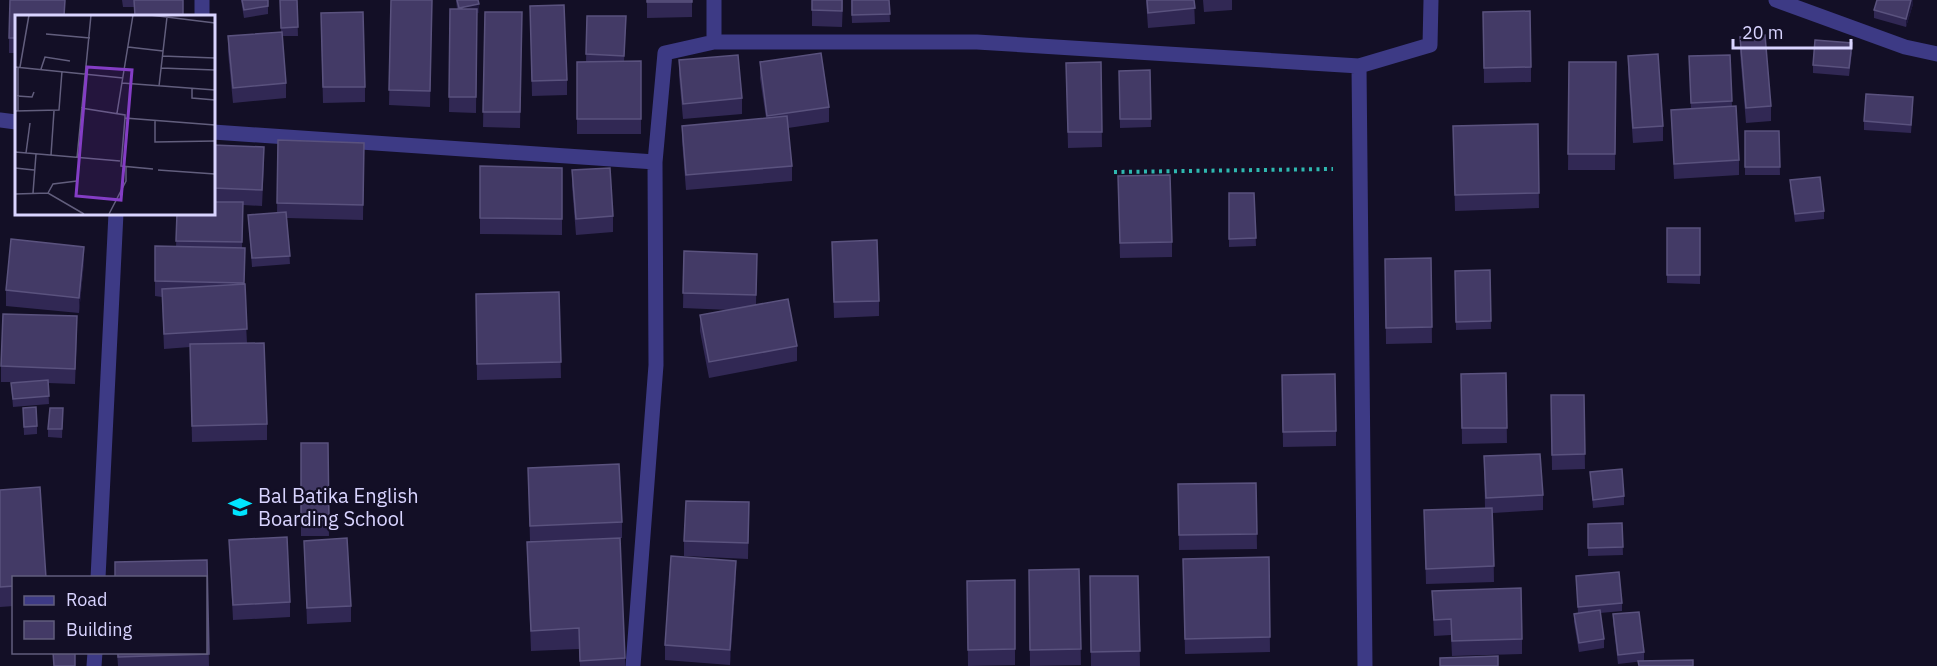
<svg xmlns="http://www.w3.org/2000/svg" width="1937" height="666" font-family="'IBM Plex Sans',sans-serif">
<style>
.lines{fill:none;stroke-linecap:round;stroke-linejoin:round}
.path{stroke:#2fb8b0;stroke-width:4;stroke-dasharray:3 4.5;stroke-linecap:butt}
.minor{stroke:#3d3a85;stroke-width:15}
.wall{fill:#312854}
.shaded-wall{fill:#1d163a}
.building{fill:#433a66;stroke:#5a527e;stroke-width:1.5}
.labels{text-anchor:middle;stroke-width:4.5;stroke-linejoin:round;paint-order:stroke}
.poi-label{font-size:20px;fill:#d9d4ff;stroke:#130f26;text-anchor:start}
.inset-road{fill:none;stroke:#625e7d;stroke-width:1.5}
.view{fill:#843dc5;fill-opacity:0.15;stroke:#843dc5;stroke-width:3}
.inset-edge{fill:none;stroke:#d9d4ff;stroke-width:3}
</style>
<rect width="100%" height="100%" fill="#130f26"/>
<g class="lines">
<path class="path" d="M1114 172 1333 169"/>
<path class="minor" d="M1776 0 1905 47 1937 54
M202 16V0
M714 42H977L1359 66 1430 45 1431 0
M1359 66 1365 666
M0 120 16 122
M213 132 655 162
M98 578 116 213
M94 666 95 652
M633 666 656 365 655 162 665 53 714 42V0"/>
</g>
<path class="wall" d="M122 0H183L134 7H123Z
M241 0H268V14L244 18Z
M280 0H297L298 36H282L286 83V98L233 103 228 52V36L281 32Z
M391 0H432L430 107 389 105Z
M456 0H478L479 13H477L476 113 449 112 450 9H457Z
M647 0H692V17L647 18Z
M812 0H843L842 27 812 26Z
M851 0H889L890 22 852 23Z
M1146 0H1194L1195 24 1148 28Z
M1203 0H1232V10L1204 12Z
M1913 0V4L1906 27 1874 18V10Z
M530 6 567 80V95L532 96Z
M485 12H522L520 128 483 127Z
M1483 12 1531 67V82L1484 83Z
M16 16V53H9V38Z
M587 16H626L624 62 641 61V134H577V62H586Z
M321 28 365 87V102L323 103Z
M1740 37 1771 106V121L1746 123 1740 53Z
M1852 52 1849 76 1813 73V65Z
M1730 55 1732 106 1739 160V175L1674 179 1671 110 1691 109 1689 56Z
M1628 56 1663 126V141L1633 143 1628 72Z
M679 60 742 98V114L683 119 679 76Z
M760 62 829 107V122L788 128 792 166V181L686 190 682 141V126L766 118 760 78Z
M1101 62 1102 147 1068 148 1066 63Z
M1569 62H1616L1615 170H1568Z
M1150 70 1151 127 1120 128 1119 71Z
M1913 106 1911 133 1864 130V121Z
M1538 124 1539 208 1455 211 1453 126Z
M1745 131H1779L1780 175H1745Z
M278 140 364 143 363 220 287 218 290 264 252 267 248 215 277 213Z
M213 145 264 163 262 206 243 205 242 248 247 343 267 424V440L192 442 190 347 164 349 162 297 155 296V246L176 247 177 213H213Z
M480 166 562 168V235L480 234Z
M572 170 613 216V232L576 235 572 186Z
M1118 176 1172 242V257L1120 258Z
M1790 180 1824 211V219L1795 222 1790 188Z
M1229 193H1254L1256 246 1229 247Z
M1667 228H1700V284L1667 283Z
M832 242 879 301V316L834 318Z
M684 251 757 254 756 305 797 346V361L709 378 700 331V315L730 310 683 308Z
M1431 258 1432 343 1386 344 1385 259Z
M84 262 79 313 6 306V290Z
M1490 270 1491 329 1456 330 1455 271Z
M559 292 561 378 477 380 476 294Z
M77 332 75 384 48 383 49 404 13 407 11 383 21 382H1V366Z
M1506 373 1507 443 1462 444 1461 374Z
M1282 375 1336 431V446L1283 447Z
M1551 395H1584L1585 469 1552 470Z
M23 408 37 426V434L24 435Z
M63 408 62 438 48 437V429Z
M301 443H328L329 536H301Z
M1484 456 1543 495V510L1493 513 1494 582 1426 584 1424 510 1485 509Z
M528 468 622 522V538L530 541Z
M1590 472 1624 496V505L1593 508Z
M1256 483 1257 549 1179 550 1178 484Z
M0 490 14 578V606L0 607Z
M749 502 748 559 684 556V541Z
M1622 523 1623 555 1588 556V524Z
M229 540 290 602V617L233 620Z
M304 541 351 606V622L307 624Z
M527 542 625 658V666H580L579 649 531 651Z
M1269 557 1270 652 1185 654 1183 559Z
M207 560 209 666H118L117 652H206V578H115V562Z
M1079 569 1081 665 1030 666 1029 570Z
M1090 576H1138L1140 666H1091Z
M1576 576 1622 603V611L1600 613 1604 639V648L1579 652 1574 622V614L1578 613Z
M736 577 730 665 665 660V645Z
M1015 580V665L968 666 967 581Z
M1432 591 1522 639V654L1452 656 1451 635 1434 636Z
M1613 614 1644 652V661L1618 664 1613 622Z"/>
<path class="shaded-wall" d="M1911 0H1913V4L1906 27V19Z
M479 4V13H477L476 113 477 13 459 8Z
M84 247V262L79 313V298Z
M736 561V577L730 665V650Z"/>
<path class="building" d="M10 0H65L64 16H16V38H9Z
M134 0H183V16H135Z
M242 0H268V6L244 10Z
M280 0H297L298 27 281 28Z
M391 0H432L430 91 389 90Z
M457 0H478L479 4 459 8Z
M647 0H692V2H647Z
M812 0H842V11L812 10Z
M852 0H889L890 14 852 15Z
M1147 0H1194L1195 8 1148 13Z
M1877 0H1911L1906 19 1874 10Z
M564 5 567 80 532 81 530 6Z
M450 9H477L476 97H449Z
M1530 11 1531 67 1484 68 1483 12Z
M363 12 365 87H323L321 13Z
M485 12H522L520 112H483Z
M587 16H626L624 56 586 54Z
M282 32 286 83 233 88 228 36Z
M1765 35 1771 106 1746 108 1740 37Z
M1815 40 1852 43 1849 68 1813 65Z
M821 53 829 107 767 116 760 62Z
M1658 54 1663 126 1633 128 1628 56Z
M738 55 742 98 683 104 679 60Z
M1730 55 1732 101 1691 103 1689 56Z
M641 61V119H577V62Z
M1101 62 1102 132H1068L1066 63Z
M1569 62H1616L1615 154H1568Z
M1150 70 1151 119H1120L1119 71Z
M1866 94 1913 97 1911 125 1864 121Z
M1736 106 1739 160 1674 164 1671 110Z
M787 116 792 166 686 175 682 126Z
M1538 124 1539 193 1455 195 1453 126Z
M1745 131H1779L1780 167H1745Z
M278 140 364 143 363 205 277 203Z
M213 145 264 147 262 190 213 188Z
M480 166 562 168V219L480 218Z
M610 168 613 216 576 219 572 170Z
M1170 175 1172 242 1120 243 1118 176Z
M1820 177 1824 211 1795 214 1790 180Z
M1229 193H1254L1256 238 1229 239Z
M213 202H243L242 242 176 241 177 213H213Z
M286 212 290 256 252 258 248 215Z
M1667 228H1700V275H1667Z
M11 239 84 247 79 298 6 290Z
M877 240 879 301 834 302 832 242Z
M155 246 245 248 244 283 155 281Z
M684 251 757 254 756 295 683 293Z
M1431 258 1432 327 1386 328 1385 259Z
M1490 270 1491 321 1456 322 1455 271Z
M245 284 247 329 164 334 162 289Z
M559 292 561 362 477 364 476 294Z
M788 299 797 346 709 362 700 315Z
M3 314 77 316 75 369 1 366Z
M264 343 267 424 192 426 190 344Z
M1506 373 1507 428H1462L1461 374Z
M1335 374 1336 431 1283 432 1282 375Z
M48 380 49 396 13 399 11 383Z
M1551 395H1584L1585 454 1552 455Z
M36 407 37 426 24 427 23 408Z
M50 408H63L62 429H48Z
M301 443H328L329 520 301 521Z
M1540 454 1543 495 1486 498 1484 456Z
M619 464 622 522 530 526 528 468Z
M1622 469 1624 496 1593 500 1590 472Z
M1256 483 1257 534 1179 535 1178 484Z
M40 487 46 578H14V586L0 587V490Z
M686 501 749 502 748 543 684 541Z
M1492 508 1494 566 1426 569 1424 510Z
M1622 523 1623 547 1588 548V524Z
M287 537 290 602 233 605 229 540Z
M347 538 351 606 307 608 304 541Z
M620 538 625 658 580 661 579 628 531 631 527 542Z
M671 556 736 561 730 650 665 645Z
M1269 557 1270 637 1185 639 1183 559Z
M207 560 209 654 118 657V652H206V578H115V562Z
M1079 569 1081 649 1030 650 1029 570Z
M1619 572 1622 603 1578 607 1576 576Z
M1090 576H1138L1140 651 1091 652Z
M1015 580V649L968 650 967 581Z
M1521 588 1522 639 1452 641 1451 619 1434 620 1432 591Z
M1600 610 1604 639 1579 643 1574 614Z
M1639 612 1644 652 1618 655 1613 614Z
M53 652H75V666H54Z
M1498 656V666H1440V658Z
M1693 660V666H1639L1638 661Z"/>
<defs>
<g id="school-bare" transform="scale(1.8)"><path d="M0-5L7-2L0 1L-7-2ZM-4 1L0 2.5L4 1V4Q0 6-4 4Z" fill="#00e5ff" stroke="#130f26" stroke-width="2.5" paint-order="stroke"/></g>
</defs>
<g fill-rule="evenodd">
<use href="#school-bare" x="240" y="507"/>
</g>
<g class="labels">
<g class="poi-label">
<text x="258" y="503">Bal Batika English<tspan x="258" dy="23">Boarding School</tspan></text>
</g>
</g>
<g transform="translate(15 15)">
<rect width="200" height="200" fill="#130f26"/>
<path class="inset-road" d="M135 0 200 8M31 19 75 23M113 32 148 36M147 41 200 43M0 52 108 63M5 52 14 0M146 53 200 55M26 54 30 42 55 46M107 68 200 75M144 71 152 2M177 73V83L200 85M2 81 17 82 19 77M66 93 110 100V103L200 110M0 96 44 95 47 56M3 96V52M102 98 118 0M110 103 106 151 138 154M140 106V127L200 126M0 137 105 146M11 138 15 108M36 140 39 96M62 143 76 0M0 153 19 155M143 155 200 159M18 178 21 139M33 178 38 169 62 166M0 179 33 178 69 199M94 199 111 166V152"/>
<path class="view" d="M72 52 117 55 106 185 61 181Z"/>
<rect width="200" height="200" class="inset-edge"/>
</g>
<rect x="12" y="576" width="195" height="78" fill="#130f26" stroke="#625e7d" stroke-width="1.5"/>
<rect x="24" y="596" width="30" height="9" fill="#3d3a85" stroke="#625e7d" stroke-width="1.5"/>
<text x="66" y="606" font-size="18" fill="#d9d4ff">Road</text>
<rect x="24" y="621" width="30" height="18" fill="#433a66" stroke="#625e7d" stroke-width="1.5"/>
<text x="66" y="636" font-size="18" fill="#d9d4ff">Building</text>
<path d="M1733 39v9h118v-9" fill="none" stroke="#d9d4ff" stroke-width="3"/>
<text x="1742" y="39" font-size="18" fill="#d9d4ff" stroke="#130f26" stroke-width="4.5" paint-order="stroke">20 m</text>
</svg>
